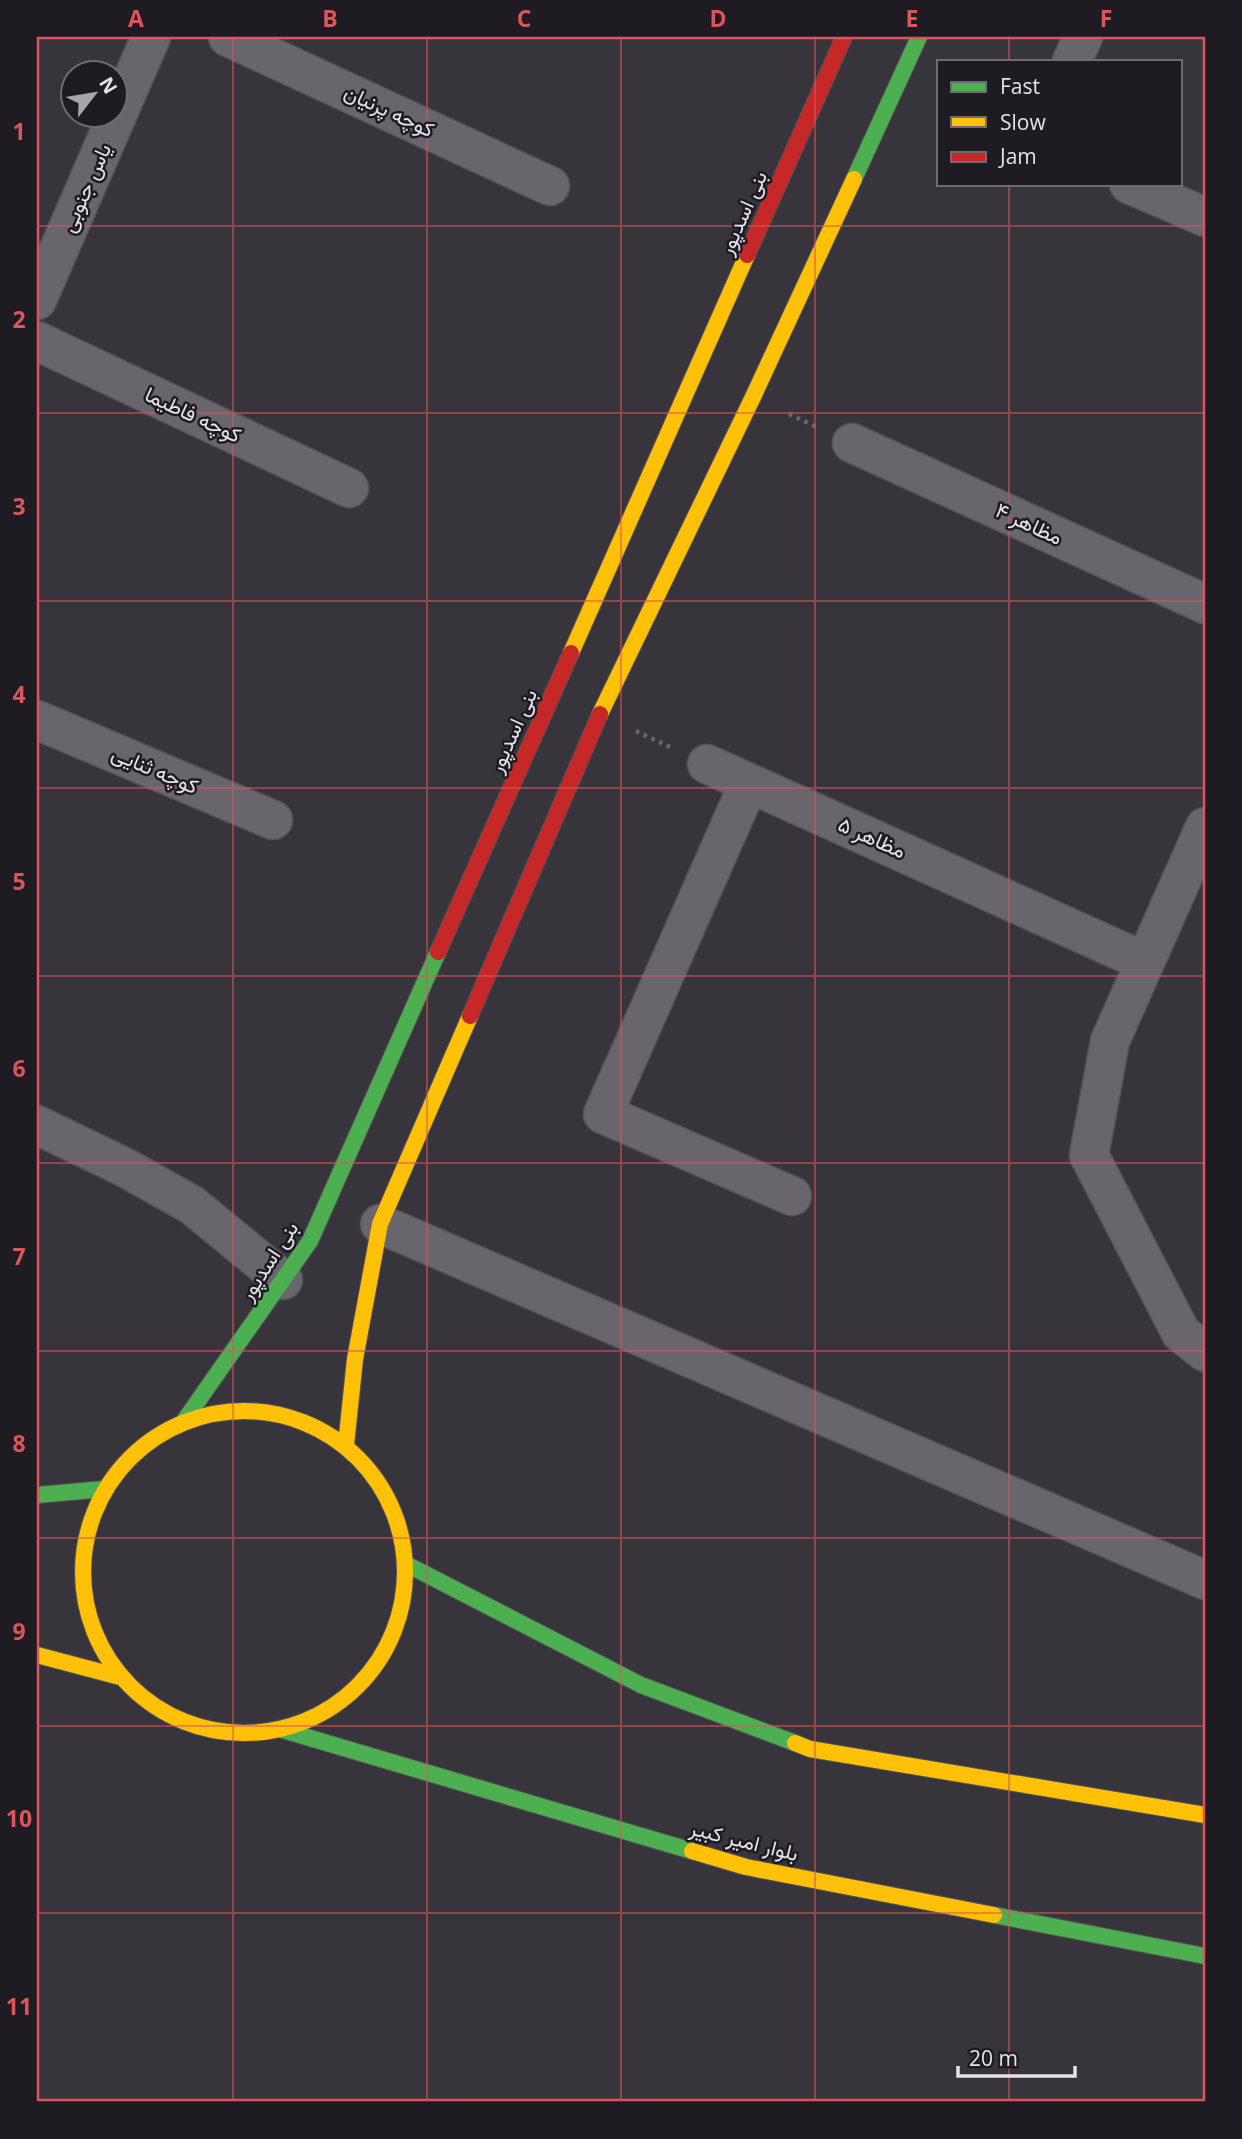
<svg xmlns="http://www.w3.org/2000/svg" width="1242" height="2139" font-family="'Open Sans',Vazirmatn,sans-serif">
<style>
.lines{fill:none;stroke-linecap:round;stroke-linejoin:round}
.street-casing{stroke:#545158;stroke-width:41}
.fast-casing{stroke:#545158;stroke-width:18}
.slow-casing{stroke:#545158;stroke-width:18}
.jam-casing{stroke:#545158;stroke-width:18}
.path{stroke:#69676c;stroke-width:4.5;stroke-dasharray:3.5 5;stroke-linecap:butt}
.street{stroke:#68656c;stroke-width:38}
.fast{stroke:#4caf50;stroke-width:16}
.slow{stroke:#ffc107;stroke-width:16}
.jam{stroke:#c62828;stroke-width:16}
.grid{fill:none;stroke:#da5659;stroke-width:2;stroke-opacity:0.55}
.labels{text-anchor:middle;stroke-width:5;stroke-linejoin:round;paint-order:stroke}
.street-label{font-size:21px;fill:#e6e2eb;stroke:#1e1b22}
.neatline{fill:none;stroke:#da5659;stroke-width:2.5}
.grid-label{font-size:23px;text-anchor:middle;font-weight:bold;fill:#da5659}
</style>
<rect width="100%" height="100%" fill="#38343c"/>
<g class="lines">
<g class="street-casing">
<path id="street" d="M228 37 550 186
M1072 61 1083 37
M1129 184 1205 217
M37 300 151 37
M37 341 349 488
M852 443 1205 604
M37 720 273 820
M707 764 1145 962
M749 783 603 1114 792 1196
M1205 827 1110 1041 1089 1155 1181 1333 1205 1352
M37 1125 126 1168 192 1205 283 1280
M380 1224 1205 1580"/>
</g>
<g class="fast-casing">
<path id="fast" d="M854 179 919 37
M184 1421 310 1241 438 952
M37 1495 104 1489
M406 1564 641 1685 795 1743
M283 1730 692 1851
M994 1915 1205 1956"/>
</g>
<g class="slow-casing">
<path id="slow" d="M571 653 747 255
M600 714 753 397 854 179
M83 1572a161 161 0 1 1 322 0a161 161 0 1 1-322 0Z
M346 1445 355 1359 380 1224 470 1016
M37 1655 120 1677
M795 1743 810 1749 1205 1815
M692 1851 746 1867 994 1915"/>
</g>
<g class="jam-casing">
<path id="jam" d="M747 255 844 37
M438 952 571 653
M470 1016 600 714"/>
</g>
<path class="path" d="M789 414 819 428
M636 731 672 748"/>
<use href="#street" class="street"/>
<use href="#fast" class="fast"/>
<use href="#slow" class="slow"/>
<use href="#jam" class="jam"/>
</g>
<path class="grid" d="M233 37V2102M427 37V2102M621 37V2102M815 37V2102M1009 37V61M1009 184V2102M37 226H1205M37 413H1205M37 601H1205M37 788H1205M37 976H1205M37 1163H1205M37 1351H1205M37 1538H1205M37 1726H1205M37 1913H1205"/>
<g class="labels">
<g class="street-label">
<text transform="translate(389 111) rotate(25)" y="7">کوچه پرنیان</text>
<text transform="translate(86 188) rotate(-66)" y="7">یاس جنوبی</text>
<text transform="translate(743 213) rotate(-66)" y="7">بنی اسدپور</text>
<text transform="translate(193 415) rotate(25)" y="7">کوچه فاطیما</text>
<text transform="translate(1029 524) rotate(25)" y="7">مظاهر ۴</text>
<text transform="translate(513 731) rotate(-66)" y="7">بنی اسدپور</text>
<text transform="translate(155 770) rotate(23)" y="7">کوچه ثنایی</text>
<text transform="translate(872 838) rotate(24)" y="7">مظاهر ۵</text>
<text transform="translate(269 1261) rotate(-57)" y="7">بنی اسدپور</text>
<text transform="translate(744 1841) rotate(14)" y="7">بلوار امیر کبیر</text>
</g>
</g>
<rect width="1242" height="2139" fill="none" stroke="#1e1b22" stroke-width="77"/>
<rect x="937" y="60" width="245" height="126" fill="#1e1b22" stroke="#6e6b72" stroke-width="2"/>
<rect x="951" y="82" width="35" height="10" fill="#4caf50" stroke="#6e6b72" stroke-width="2"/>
<text x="1000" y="94" font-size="21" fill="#e6e2eb">Fast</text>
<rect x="951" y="117" width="35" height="10" fill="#ffc107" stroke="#6e6b72" stroke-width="2"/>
<text x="1000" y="130" font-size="21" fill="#e6e2eb">Slow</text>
<rect x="951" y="152" width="35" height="10" fill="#c62828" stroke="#6e6b72" stroke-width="2"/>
<text x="1000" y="164" font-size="21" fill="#e6e2eb">Jam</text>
<g transform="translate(94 94) rotate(59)"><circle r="33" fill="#1e1b22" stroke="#6e6b72" stroke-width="2"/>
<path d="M0-5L12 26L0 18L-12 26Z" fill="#a9a5ae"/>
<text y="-10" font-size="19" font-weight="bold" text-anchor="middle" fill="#e6e2eb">N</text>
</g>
<path d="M958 2066v10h117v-10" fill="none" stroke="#e6e2eb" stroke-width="3.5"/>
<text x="969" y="2066" font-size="21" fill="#e6e2eb" stroke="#1e1b22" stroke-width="5" paint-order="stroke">20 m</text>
<rect x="38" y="38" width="1166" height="2062" class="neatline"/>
<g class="grid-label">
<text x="136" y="27">A</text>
<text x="330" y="27">B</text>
<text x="524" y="27">C</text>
<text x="718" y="27">D</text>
<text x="912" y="27">E</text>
<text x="1106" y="27">F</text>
<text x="19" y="140">1</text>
<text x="19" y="328">2</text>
<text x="19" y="515">3</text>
<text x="19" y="703">4</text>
<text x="19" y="890">5</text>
<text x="19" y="1077">6</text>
<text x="19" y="1265">7</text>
<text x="19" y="1452">8</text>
<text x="19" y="1640">9</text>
<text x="19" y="1827">10</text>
<text x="19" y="2015">11</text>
</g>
</svg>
